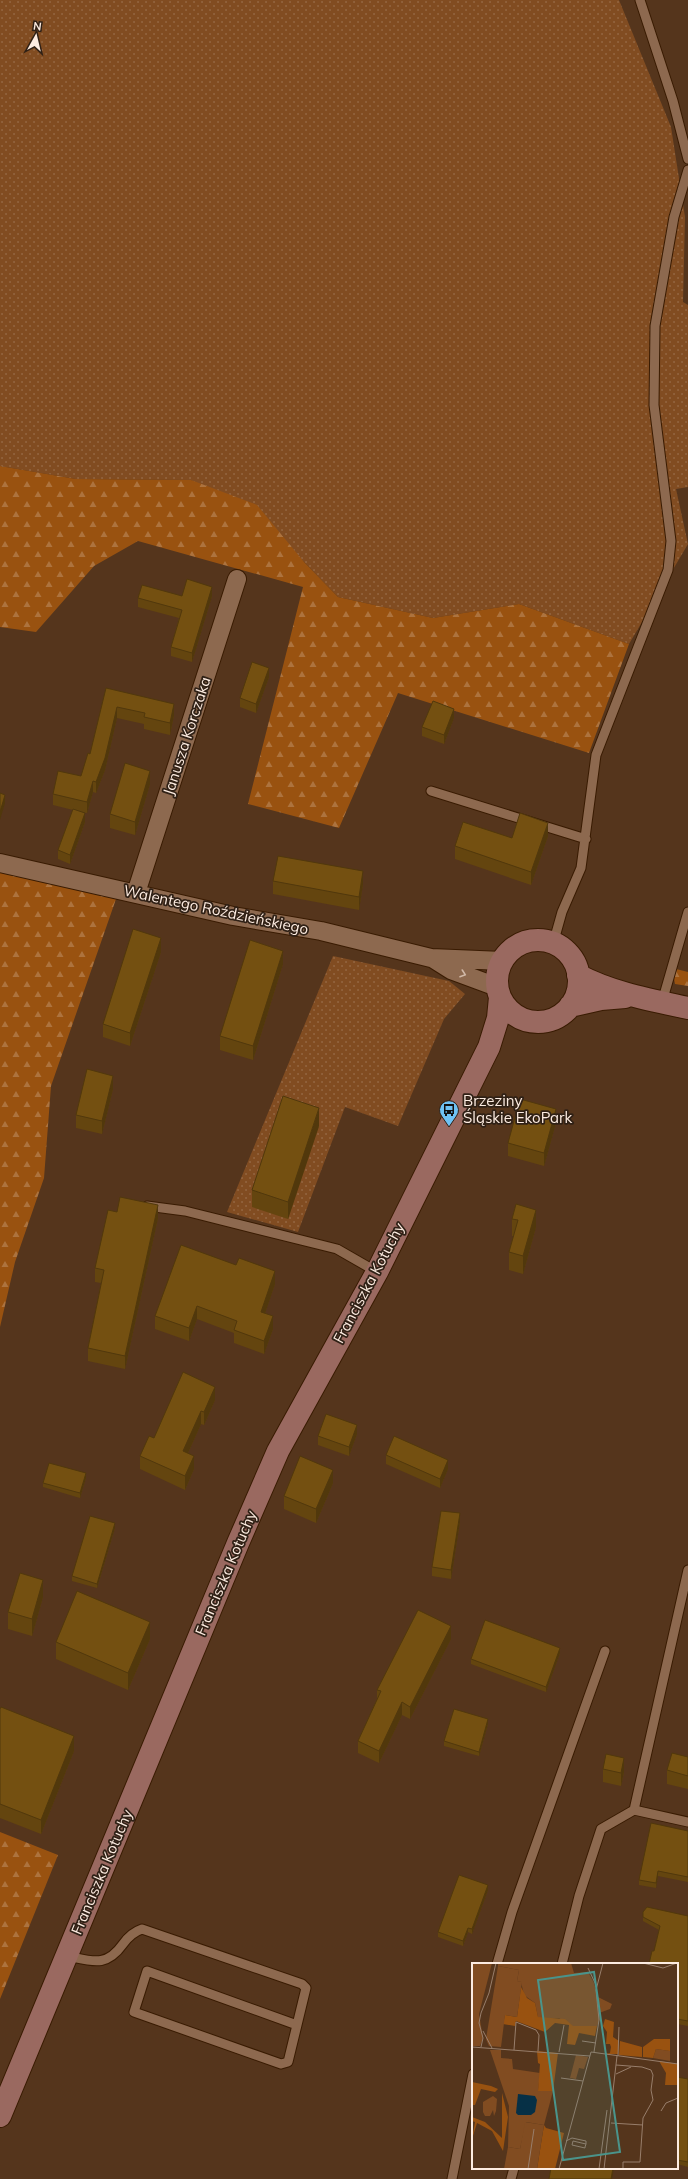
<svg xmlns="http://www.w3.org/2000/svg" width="688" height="2179" font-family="Mulish,sans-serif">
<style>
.grass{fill:url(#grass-dots)}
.forest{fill:url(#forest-firs)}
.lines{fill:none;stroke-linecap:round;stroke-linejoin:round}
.lane-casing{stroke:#391b02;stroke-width:11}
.street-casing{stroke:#391b02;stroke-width:20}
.secondary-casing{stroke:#391b02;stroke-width:24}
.lane{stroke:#8d694f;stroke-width:9}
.street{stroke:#8d694f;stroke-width:18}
.secondary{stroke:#9a6960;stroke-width:22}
.wall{fill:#64450f}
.shaded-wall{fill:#51380c}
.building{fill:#745011;stroke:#51380c}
.oneway{stroke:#d0b8a7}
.labels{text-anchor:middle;stroke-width:3.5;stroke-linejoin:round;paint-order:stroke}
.street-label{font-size:15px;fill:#fdece1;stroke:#302116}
.poi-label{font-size:15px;fill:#fdece1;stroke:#302116;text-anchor:start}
.inset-road{fill:none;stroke:#987e6b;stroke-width:1}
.view{fill:#4a948b;fill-opacity:0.15;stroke:#4a948b;stroke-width:2}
.inset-edge{fill:none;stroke:#fdece1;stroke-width:2}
</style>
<defs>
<pattern id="grass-dots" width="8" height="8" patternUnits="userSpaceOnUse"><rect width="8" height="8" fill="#814c21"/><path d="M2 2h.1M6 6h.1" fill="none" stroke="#946641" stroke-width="1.8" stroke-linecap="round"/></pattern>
<pattern id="forest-firs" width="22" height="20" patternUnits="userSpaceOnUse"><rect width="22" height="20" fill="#995210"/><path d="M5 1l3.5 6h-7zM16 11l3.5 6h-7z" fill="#ad733e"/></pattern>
</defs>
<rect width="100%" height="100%" fill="#55351c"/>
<path class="grass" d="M0 0H619L671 127 685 217 683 302 688 305V487L676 489 688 544 629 644 519 604 433 618 338 597 304 562 191 480 76 479 0 466Z
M333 956 449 981 465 994 444 1019 398 1126 345 1107 298 1232 227 1212Z"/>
<path class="forest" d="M0 466 76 479 191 480 257 505 304 562 338 597 433 618 519 604 629 644 589 753 398 693 339 828 248 804 303 587 138 541 94 566 36 632 0 627Z
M0 871 116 899 51 1086 44 1178 15 1262 0 1327Z
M672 968 688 972V986L675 984Z
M0 1832 58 1855 0 1999Z"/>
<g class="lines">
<g class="lane-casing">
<path id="lane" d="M640 0 673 101 688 159
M431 791 586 839
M553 944 562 912 581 868 596 755 668 570 671 541 654 405 655 326 674 217 688 170
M662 1002 688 912
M147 1206 185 1211 337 1249 377 1272
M634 1810 688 1822
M67 1956C92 1961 106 1968 123 1944 128 1937 133 1932 142 1929L302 1984 306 1988 288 2062 281 2064 134 2012 147 1971 297 2025
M497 1964 512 1912 605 1651
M562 1964 579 1896 601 1829 634 1810 688 1570
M452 2179 473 2074
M511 2179 514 2168"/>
</g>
<g class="street-casing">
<path id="street" d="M0 863 233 916 321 931 431 958 503 961
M136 893 237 579
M432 958 451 970 497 987"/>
</g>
<g class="secondary-casing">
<path id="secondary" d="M497 981a41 41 0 1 1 82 0a41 41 0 1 1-82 0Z
M578 975C612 993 651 1000 688 1008
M570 1006 601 999 625 997
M0 2116 238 1543 278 1451 377 1272 489 1047 498 1018 500 997"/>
</g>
<use href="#lane" class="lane"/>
<use href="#street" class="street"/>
<use href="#secondary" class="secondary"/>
</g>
<path class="wall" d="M182 596H212L192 662 171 656V647L179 618 138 607V598Z
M269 677 256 713 240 707V698Z
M106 688 174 715 170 735 144 729V724L117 718 105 770 96 793 93 792 87 813 81 812 85 822 70 864 58 859V850L73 810 53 805V794L81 776 90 754Z
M454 718 444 744 422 736V727Z
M150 784 135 835 110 828V814Z
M548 836 531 885 455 859V846L512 838Z
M273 881 363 884 359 910 273 894Z
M161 952 130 1046 103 1037V1024Z
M283 964 253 1060 220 1050V1036Z
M113 1089 102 1134 76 1128V1115Z
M556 1123 544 1166 508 1156V1143Z
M319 1126 288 1219 252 1207V1190Z
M516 1204 536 1227 523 1274 509 1270V1252L514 1236H512V1219Z
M117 1212 158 1218 125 1369 88 1361V1348L101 1283 95 1282V1268Z
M275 1284 265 1313 273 1329 264 1354 234 1343V1333L197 1319 189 1341 155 1329V1316Z
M215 1400 204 1425 201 1424 188 1453 194 1469 185 1490 140 1469V1456L154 1438Z
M357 1434 349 1456 318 1445V1436Z
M386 1455 448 1469 440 1488 386 1464Z
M86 1478 80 1498 43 1487V1483Z
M333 1483 316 1523 284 1509V1496Z
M460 1522 451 1579 432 1576V1567Z
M115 1528 97 1588 72 1581V1576Z
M43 1597 32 1636 8 1629V1612Z
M150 1639 128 1690 56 1659V1642Z
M451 1639 410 1719 402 1715 379 1763 358 1753V1741L377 1699V1690Z
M560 1653 546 1692 471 1664V1659Z
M0 1709 74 1751 41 1834 0 1818Z
M488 1724 479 1756 444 1746V1741Z
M688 1757V1789L667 1784V1770Z
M603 1769 624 1772 621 1786 603 1782Z
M688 1831V1882L658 1876 656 1888 639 1885V1880Z
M488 1890 472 1934 468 1932 463 1946 438 1937V1932Z
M643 1912 688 1916V2026L677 2024V1964L654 1951 659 1930 643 1921Z
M677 2077 688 2079V2167L677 2164Z"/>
<path class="shaded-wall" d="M212 587V596L192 662V653Z
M269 668V677L256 713V704Z
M174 704V715L170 735V723Z
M117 707V718L105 770 96 793V782Z
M454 709V718L444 744V735Z
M150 771V784L135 835V822Z
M93 781V792L87 813V802Z
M5 795V803L0 820V812Z
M85 813V822L70 864V855Z
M548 823V836L531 885V872Z
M363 871V884L359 910V897Z
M161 938V952L130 1046V1033Z
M283 951V964L253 1060V1046Z
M113 1076V1089L102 1134V1121Z
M319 1108V1126L288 1219V1202Z
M556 1109V1123L544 1166V1153Z
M158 1205V1218L125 1369V1356Z
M536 1210V1227L523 1274V1256Z
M275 1271V1284L261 1325V1312Z
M197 1306V1319L189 1341V1328Z
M273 1316V1329L264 1354V1341Z
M215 1387V1400L204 1425V1412Z
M201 1411V1424L183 1464V1451Z
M357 1425V1434L349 1456V1447Z
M194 1456V1469L185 1490V1476Z
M448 1460V1469L440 1488V1479Z
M333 1470V1483L316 1523V1509Z
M86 1473V1478L80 1498V1493Z
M460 1513V1522L451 1579V1570Z
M115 1523V1528L97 1588V1584Z
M43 1580V1597L32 1636V1619Z
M150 1622V1639L128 1690V1673Z
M451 1626V1639L410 1719V1707Z
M560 1648V1653L546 1692V1687Z
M402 1702V1715L379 1763V1751Z
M488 1719V1724L479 1756V1752Z
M74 1736V1751L41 1834V1820Z
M624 1758V1772L621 1786V1773Z
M658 1871V1876L656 1888V1883Z
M488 1885V1890L472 1934V1929Z
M468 1928V1932L463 1946V1941Z
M613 2168H614L612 2179H611Z"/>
<path class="building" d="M187 579 212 587 192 653 171 647 182 610 138 598 142 585 182 596Z
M252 662 269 668 256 704 240 698Z
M106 688 174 704 170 723 144 717 145 713 117 707 105 758 96 782 93 781 87 802 53 794 58 771 81 776 88 753 90 754Z
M433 701 454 709 444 735 422 727Z
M125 763 150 771 135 822 110 814Z
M0 793 5 795 0 812Z
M73 809 85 813 70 855 58 850Z
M520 813 548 823 531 872 455 846 463 822 512 838Z
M278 856 363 871 359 897 273 881Z
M133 929 161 938 130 1033 103 1024Z
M250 940 283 951 253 1046 220 1036Z
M87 1069 113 1076 102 1121 76 1115Z
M283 1096 319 1108 288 1202 252 1190Z
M520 1099 556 1109 544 1153 508 1143Z
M120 1197 158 1205 125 1356 88 1348 104 1270 95 1268 108 1210 117 1212Z
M516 1204 536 1210 523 1256 509 1252 518 1220 512 1219Z
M181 1245 236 1265 239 1258 275 1271 261 1312 273 1316 264 1341 234 1330 237 1321 197 1306 189 1328 155 1316Z
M183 1372 215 1387 204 1412 201 1411 183 1451 194 1456 185 1476 140 1456 149 1436 154 1438Z
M326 1414 357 1425 349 1447 318 1436Z
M394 1436 448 1460 440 1479 386 1455Z
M300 1456 333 1470 316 1509 284 1496Z
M49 1463 86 1473 80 1493 43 1483Z
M441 1511 460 1513 451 1570 432 1567Z
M90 1516 115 1523 97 1584 72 1576Z
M20 1573 43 1580 32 1619 8 1612Z
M77 1591 150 1622 128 1673 56 1642Z
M418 1610 451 1626 410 1707 402 1702 379 1751 358 1741 381 1691 377 1690Z
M485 1620 560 1648 546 1687 471 1659Z
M1 1707 74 1736 41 1820 0 1804V1709Z
M454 1709 488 1719 479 1752 444 1741Z
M672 1753 688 1757V1776L667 1770Z
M606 1754 624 1758 621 1773 603 1769Z
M651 1823 688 1831V1877L658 1871 656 1883 639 1880Z
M459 1875 488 1885 472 1929 468 1928 463 1941 438 1932Z
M647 1907 688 1916V2021L677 2019V1964H649L652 1951H654L660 1926 643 1917V1912Z
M677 2077 688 2079V2162L677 2160Z
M551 2168H613L611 2179H549Z"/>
<defs><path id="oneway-chevron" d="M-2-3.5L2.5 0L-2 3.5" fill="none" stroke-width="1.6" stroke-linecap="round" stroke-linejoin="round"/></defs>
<use class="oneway" href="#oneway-chevron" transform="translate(463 974) rotate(19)"/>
<defs>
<g id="bus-pin" transform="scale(1)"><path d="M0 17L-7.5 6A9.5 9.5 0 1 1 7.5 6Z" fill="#6fc2f4" stroke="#302116"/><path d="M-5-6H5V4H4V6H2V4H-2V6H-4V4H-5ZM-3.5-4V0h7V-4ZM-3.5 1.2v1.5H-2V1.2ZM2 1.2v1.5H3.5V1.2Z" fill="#111"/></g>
</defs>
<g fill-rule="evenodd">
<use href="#bus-pin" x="449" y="1110"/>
</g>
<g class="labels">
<g class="street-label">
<text transform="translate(187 736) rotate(-72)" y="5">Janusza Korczaka</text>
<text transform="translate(216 910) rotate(12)" y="5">Walentego Roździeńskiego</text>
<text transform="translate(369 1283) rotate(-62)" y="5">Franciszka Kotuchy</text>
<text transform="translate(226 1573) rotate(-67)" y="5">Franciszka Kotuchy</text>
<text transform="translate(102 1872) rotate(-67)" y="5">Franciszka Kotuchy</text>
</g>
<g class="poi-label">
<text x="463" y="1106">Brzeziny<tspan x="463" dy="17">Śląskie EkoPark</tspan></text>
</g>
</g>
<g transform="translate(472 1963)">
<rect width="206" height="206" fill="#55351c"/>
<path d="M0 0H20L7 51 11 75 8 83H0ZM26 0H99L102 10 116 9 122 20 126 34 140 41 138 46 127 50 129 54 125 63H100L87 55 70 56 66 54 63 40 52 32 49 19 45 18 47 7 26 3ZM184 86 198 88V98L181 95ZM18 87H29V95L40 96 41 106 68 110 66 128H81L72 162 54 159 48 186 36 184 37 143ZM104 92 116 94 112 106 107 105 104 116 98 115ZM21 133 25 136 24 148 22 153 21 147 18 153H13L11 149V139Z" fill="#814c21"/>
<path d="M49 24 55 35 63 40 66 54 93 56 101 63H125L123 73 107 70 103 82 95 81 97 62 83 60 73 69 44 58 43 63 31 61 33 52 45 54ZM133 56 142 59 141 74 147 78 146 91H133L138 90 139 84 138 81H134L135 69 131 63ZM182 76H198V88L184 86 181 95 171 94V84ZM148 78 170 84V94L147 92ZM65 88 86 90 81 128H66L68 101 66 100ZM187 98 206 101V122H193L194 110ZM0 119 19 123 26 126 23 129 9 126 3 142H0ZM30 130 36 154 31 188 20 168 5 160 0 176 3 159 0 158V154L13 159 30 175ZM72 162 74 165 92 170 83 206H65Z" fill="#995210"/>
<path d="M26 3 47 7 45 18 50 19 45 54 33 52 29 84 17 83 14 76ZM53 159 72 162 65 206H32L36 184 48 186Z" fill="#814c21"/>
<path d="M46 131 63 133 65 137 63 149 59 152H46L44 150Z" fill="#063046"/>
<path class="inset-road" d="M171 0 191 5 205 0M116 5 124 22M11 68 20 85M110 78 124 80M0 84 118 93M9 84 11 75 7 60 9 50 17 30 24 0M42 87 44 59 64 67 67 72 66 88M87 89 92 62M122 89 127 57 124 27 131 0M146 93 147 64M144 102 170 104 179 107 181 112 179 127 181 137 171 155 168 199H151V206M144 111 159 104M89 115 111 118M189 148 194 140 206 135M139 160 171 162M94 178 100 175 114 178V181L113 184V185L100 182 101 178 114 181M56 206 62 166M87 206 119 89 206 101M127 206 135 147M132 206 145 93"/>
<path class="view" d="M122 9 148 189 91 197 66 17Z"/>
<rect width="206" height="206" class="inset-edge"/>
</g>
<g transform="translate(36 36) rotate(8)" stroke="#302116" stroke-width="3" paint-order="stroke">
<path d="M0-3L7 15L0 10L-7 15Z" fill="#fdece1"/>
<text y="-6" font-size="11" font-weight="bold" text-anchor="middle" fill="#fdece1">N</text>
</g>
</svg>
